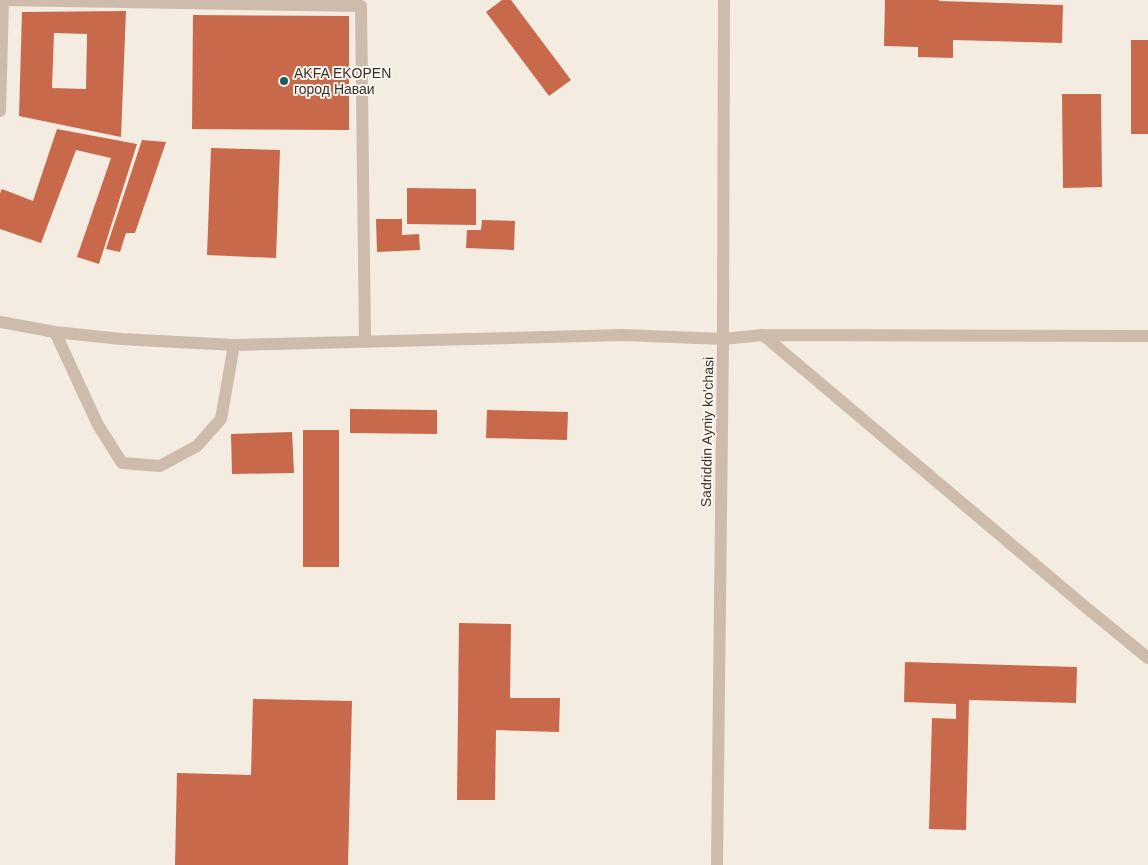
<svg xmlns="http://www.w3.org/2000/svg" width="1148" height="865" font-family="Helvetica,sans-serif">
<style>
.building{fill:#c8694b;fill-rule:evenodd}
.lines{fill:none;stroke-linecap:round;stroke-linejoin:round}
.minor{stroke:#cdbbac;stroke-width:12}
.poi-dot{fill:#1f5a5e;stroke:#fbf5ee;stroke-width:2}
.labels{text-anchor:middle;stroke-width:4;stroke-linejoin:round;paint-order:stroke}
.poi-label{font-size:14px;fill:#3b302b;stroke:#fbf5ee;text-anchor:start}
.street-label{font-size:14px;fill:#3b302b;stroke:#fbf5ee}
</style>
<rect width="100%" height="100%" fill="#f4ebe1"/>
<path class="building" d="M502 0H511L571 80 549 96 486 12Z
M885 0H939V1L1063 5 1062 43 953 40V58L918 57V47L884 46Z
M126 11 121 137 19 116 22 12ZM54 33 87 34 86 89 52 88Z
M193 15 349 16V130L192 129Z
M1131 40H1148V134H1131Z
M1062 94H1101L1102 187 1063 188Z
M57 129 137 144 99 264 77 257 111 158 76 150 41 243 0 229V193L2 189 33 201Z
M142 140 166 142 135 233H126L120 252 106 249Z
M211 148 280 150 276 258 207 255Z
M407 188 476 189V225L407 224Z
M376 219H402V235L419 234 420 250 377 252Z
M482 220 515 221 514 250 466 248 467 230H481Z
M350 409 437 410V434L350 433Z
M487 410 568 412 567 440 486 438Z
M303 430H339V567H303Z
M292 432 294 473 232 474 231 434Z
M459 623 511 624 510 698H560L559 732 496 730 495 800H457Z
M905 662 1077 667 1076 703 969 700 966 830 929 829 932 718 956 719V704L904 702Z
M253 699 352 701 348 865H175L177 773 251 775Z"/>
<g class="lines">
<path class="minor" d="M3 0 361 6 365 342
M0 111 3 0
M0 322 55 332 121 339 234 345 623 335 723 339 763 335 1148 336
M55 332 98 425 122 463 160 466 197 446 221 419 234 345
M763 335 1083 605 1148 658
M717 865 723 339 724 0"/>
</g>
<circle class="poi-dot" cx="284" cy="81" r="5"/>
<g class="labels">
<g class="poi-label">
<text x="294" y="78">AKFA EKOPEN<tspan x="294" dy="16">город Наваи</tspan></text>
</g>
<g class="street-label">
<text transform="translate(707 432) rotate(-89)" y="5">Sadriddin Ayniy ko'chasi</text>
</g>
</g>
</svg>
